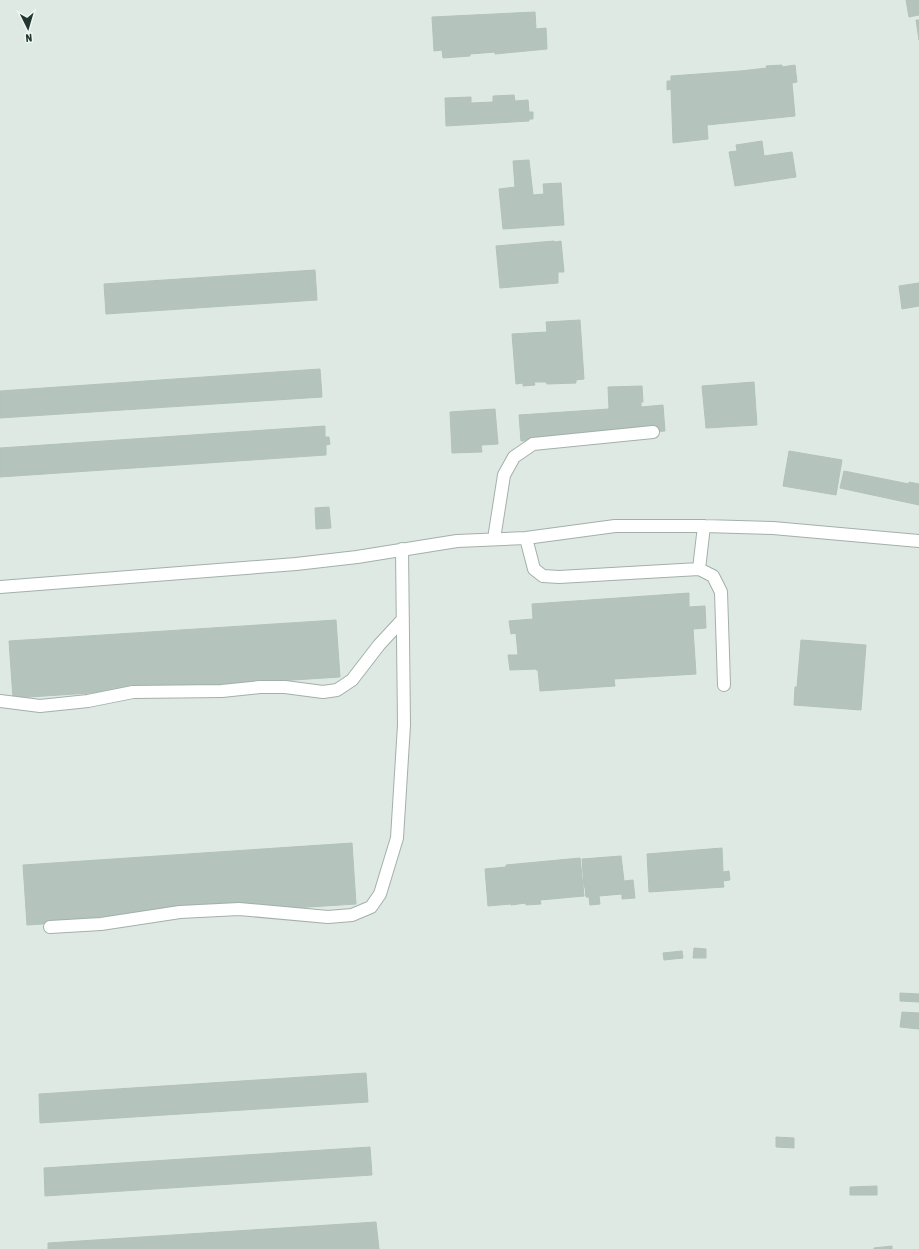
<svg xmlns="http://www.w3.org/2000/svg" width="919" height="1249" font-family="'Asap Condensed',sans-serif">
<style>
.building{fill:#b5c3bd;stroke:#b2c2ba}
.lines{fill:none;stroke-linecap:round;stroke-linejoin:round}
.lane-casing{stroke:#a3b0aa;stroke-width:14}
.lane{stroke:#fff;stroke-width:12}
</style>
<rect width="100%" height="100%" fill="#dfe9e4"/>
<path class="building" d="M906 0H919V15L909 17Z
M535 12 536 29 546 28 547 49 495 54V52L470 54V56L443 58 442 50 434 51 432 17Z
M916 20H919V40Z
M782 65V67L795 65 797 82 792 83 795 116 707 125 708 139 673 143 671 89 667 90V81H671V76L740 71 767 68 766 66Z
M514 95 515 101 528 100 529 112H533V119H529V121L446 126 445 98 471 97V103L493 102V96Z
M762 141 764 156 792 152 796 177 735 186 729 152 737 151 736 145Z
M529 160 533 195 544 194 543 184 561 183 564 225 503 229 499 189 515 187 513 161Z
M554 241 555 242 561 241 564 272H558V283L500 288 496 246Z
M315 270 317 300 106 314 104 284Z
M919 283V306L902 309 899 286Z
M580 320 584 379 576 380V383L547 384 546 382H534L535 385 523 386V383L516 384 512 334 547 332 546 322Z
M320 369 322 397 0 418V391Z
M754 382 757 425 706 428 702 386Z
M642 386 643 402H641V407L663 405 665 431 521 441 519 415 609 409 608 387Z
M495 409 498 444 481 445 482 452 452 453 450 412Z
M325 426V437H329L330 444 326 445V455L0 477V448Z
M789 451 842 460 836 495 783 486Z
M844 471 909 484V482L919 484V505L840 488Z
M329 507 331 528 316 529 315 508Z
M689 593V607L705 606 706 628 693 629 696 674 614 679 615 686 540 691 538 670H536V669L510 670 508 655H518L516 633 511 634 509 621 533 619 532 604Z
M336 620 340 677 13 698 9 641Z
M801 640 866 645 861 710 794 705 795 687H797Z
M352 843 356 904 27 925 23 865Z
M722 848 723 872 729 871 730 880 723 881 724 887 649 892 647 854Z
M621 856 624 881 633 880 635 898 622 899V894L599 896 600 904 590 905 589 897H586L585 887H584L582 859Z
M580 858 584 896 540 900 541 904 526 905V903L511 905V904L488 906 485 869 506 867V865Z
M694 948 706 949V958H693Z
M682 951 683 958 664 960 663 953Z
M900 993 919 994V1002L900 1001Z
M902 1012 919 1013V1029L900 1027Z
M366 1073 368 1102 40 1123 39 1094Z
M776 1137 794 1138V1148L776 1147Z
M370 1147 372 1175 45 1196 44 1168Z
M877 1186V1195H850V1187Z
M376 1222 379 1249H48V1243Z
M892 1246V1249H874V1248Z"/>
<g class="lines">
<g class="lane-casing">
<path id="lane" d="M526 538 534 569 543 576 559 577 699 569 713 576 721 592 724 685
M494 539 504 475 514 457 533 444 653 432
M699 569 704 526
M0 587 296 564 357 557 457 541 526 538 615 526H704L773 528 919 541
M0 701 40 706 88 701 133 692 222 691 260 687H285L323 692 337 690 352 680 379 645 403 619
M50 927 101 924 180 912 239 909 328 917 352 915 371 907 380 894 397 838 404 725 402 549"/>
</g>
<use href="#lane" class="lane"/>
</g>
<g transform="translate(28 28) rotate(175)" stroke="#eff6f2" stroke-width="3" paint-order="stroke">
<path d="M0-3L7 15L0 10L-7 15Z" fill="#223730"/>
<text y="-6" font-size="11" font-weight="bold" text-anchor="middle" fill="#223730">N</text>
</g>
</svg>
